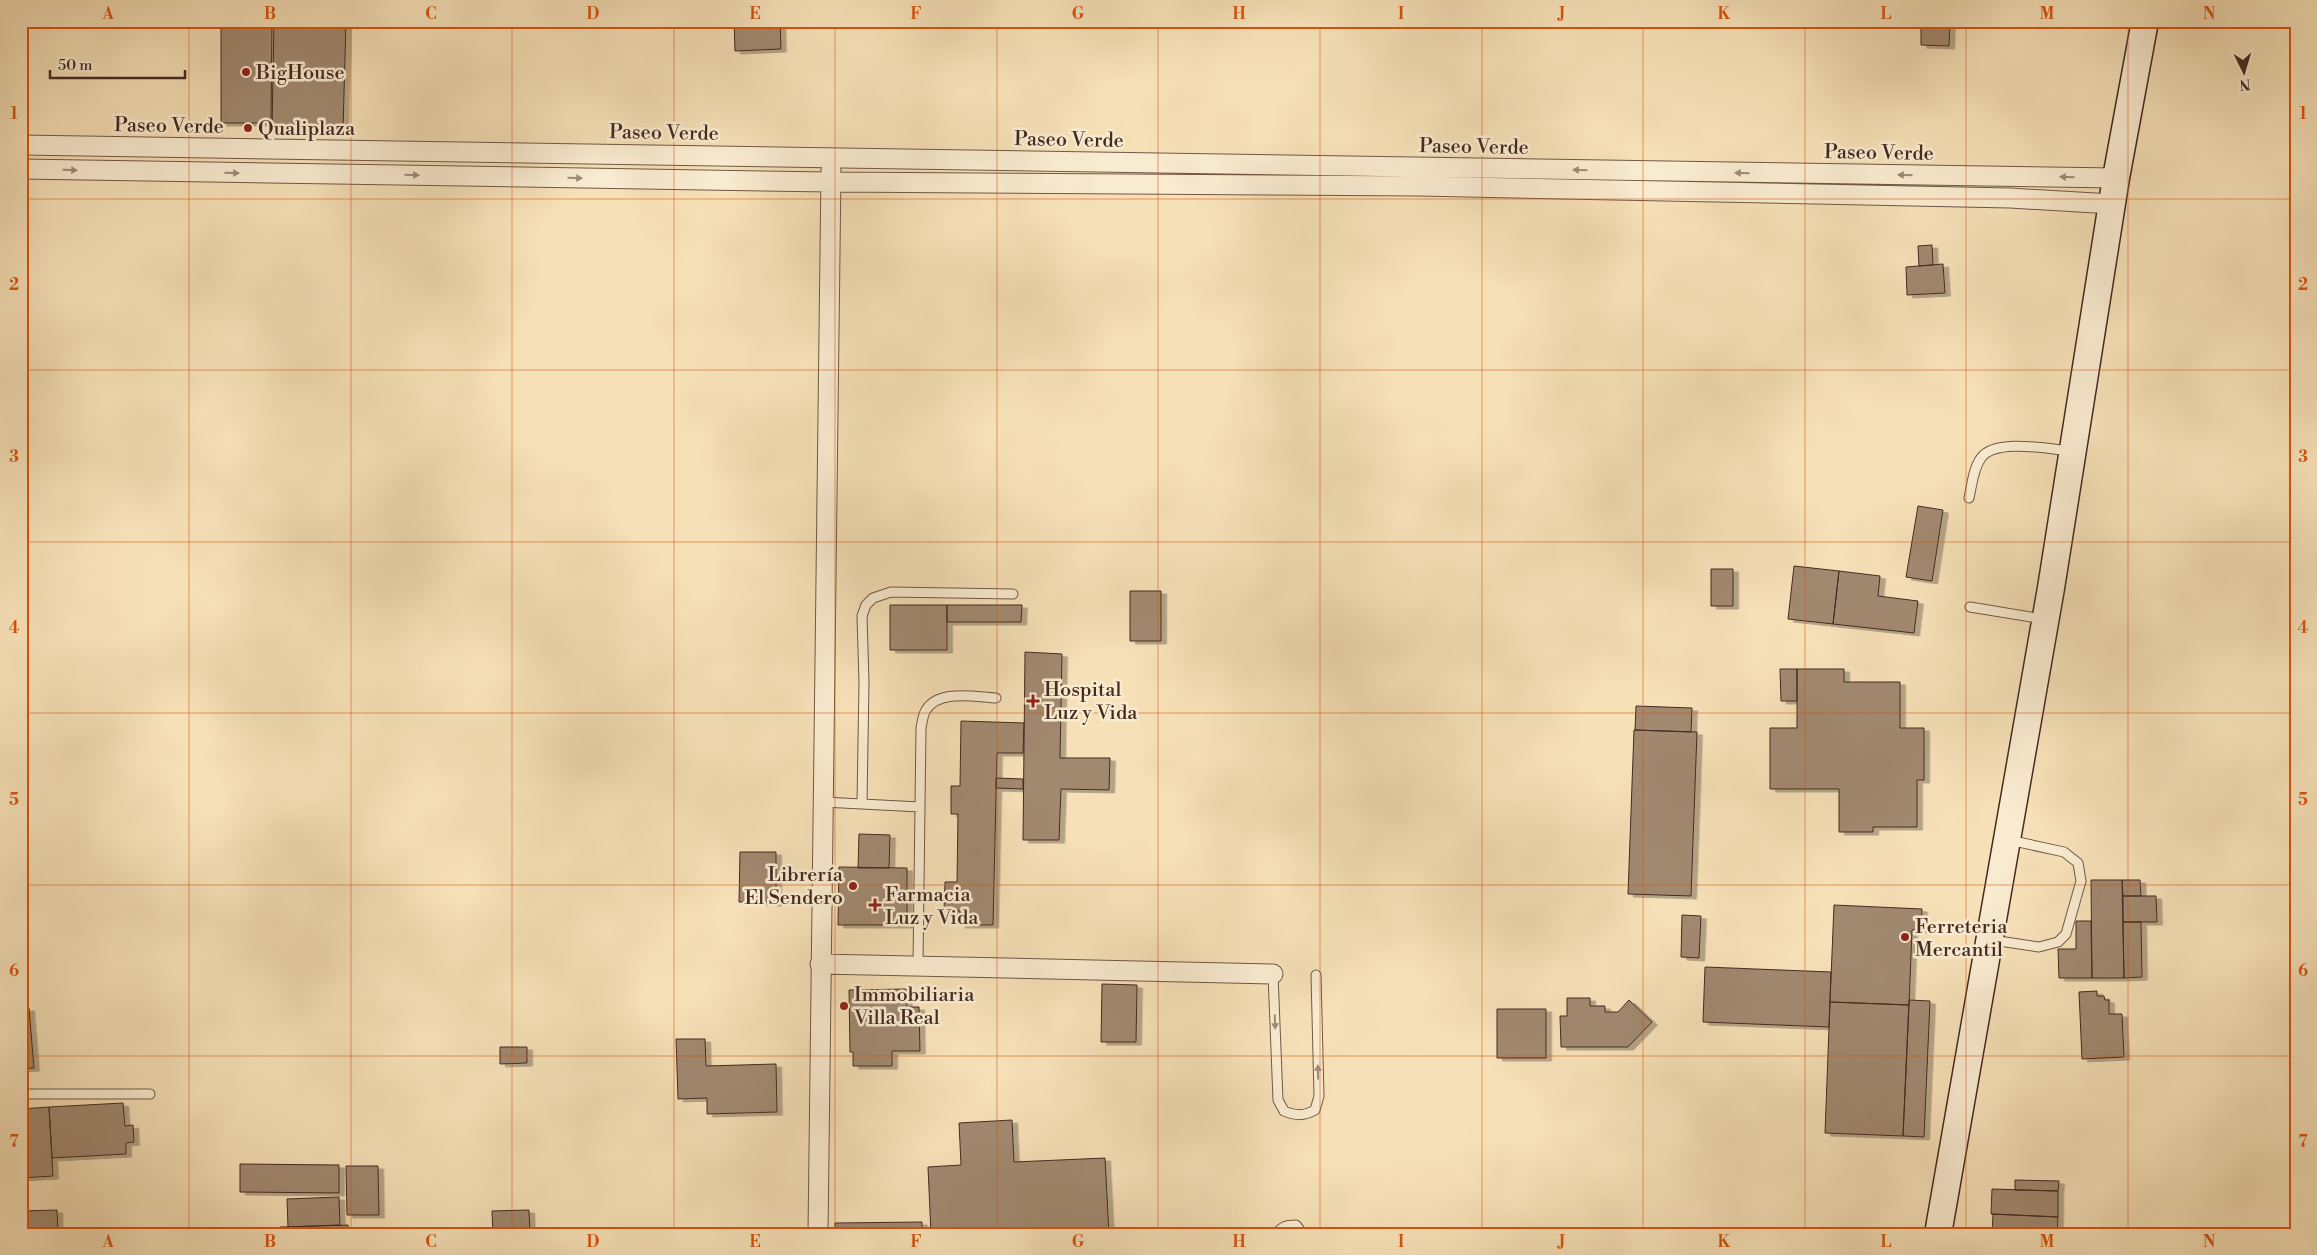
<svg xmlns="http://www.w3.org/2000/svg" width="2317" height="1255" font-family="'Libre Bodoni',serif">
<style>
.building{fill:#a1896f;stroke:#442a21;filter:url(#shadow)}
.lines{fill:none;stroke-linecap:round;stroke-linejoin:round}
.lane-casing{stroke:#705846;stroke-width:11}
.street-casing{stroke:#705846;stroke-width:21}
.secondary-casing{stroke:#442a21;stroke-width:29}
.lane{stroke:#f9ebd0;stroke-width:9}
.street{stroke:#f9ebd0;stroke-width:19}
.secondary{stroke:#f9ebd0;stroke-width:26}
.oneway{fill:#9e8a78}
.grid{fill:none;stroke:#d8540e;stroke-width:1;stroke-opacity:0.55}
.poi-dot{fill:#8f2418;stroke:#f9ebd0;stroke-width:2}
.labels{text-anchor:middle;stroke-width:5;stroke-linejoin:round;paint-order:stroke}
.poi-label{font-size:20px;fill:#442a21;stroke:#f9ebd0;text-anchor:start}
.street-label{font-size:20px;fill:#442a21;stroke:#f9ebd0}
.neatline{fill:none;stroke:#d8540e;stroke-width:2}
.grid-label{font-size:16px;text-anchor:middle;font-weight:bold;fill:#d8540e}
</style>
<defs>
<filter id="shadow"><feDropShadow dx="5.5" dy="3" stdDeviation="0" flood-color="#0004"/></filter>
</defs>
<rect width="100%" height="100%" fill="#f6e0b7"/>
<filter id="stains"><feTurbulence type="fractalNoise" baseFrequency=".004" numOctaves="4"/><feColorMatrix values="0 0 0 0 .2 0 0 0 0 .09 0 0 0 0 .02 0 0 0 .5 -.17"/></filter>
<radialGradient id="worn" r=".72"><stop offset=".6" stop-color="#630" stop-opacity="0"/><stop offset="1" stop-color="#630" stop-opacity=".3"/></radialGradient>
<path class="building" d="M221 21H272L271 123H221Z
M274 21H346L343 130 272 128Z
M734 21H780L781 49 735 51Z
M1921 21H1950L1949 46 1921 45Z
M1932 245 1933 265 1919 266 1918 246Z
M1943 264 1945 293 1907 295 1906 267Z
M1918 506 1943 510 1932 581 1906 577Z
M1794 566 1839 571 1833 624 1788 619Z
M1711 569H1733V606H1711Z
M1839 571 1880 576 1878 596 1918 601 1914 633 1833 624Z
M1130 591H1161V641H1130Z
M890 605H947V650H890Z
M947 605H1022L1021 622H947Z
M1025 652 1062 654 1060 758H1110L1109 790 1061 789 1059 840H1023Z
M1780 669H1797V701H1781Z
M1797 669H1844V682H1900V728H1924V780H1917V827H1873V832H1839V789H1770V728H1797Z
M1636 706 1692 708 1691 732 1635 730Z
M961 721 1024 723 1023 753H997L993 925H960V911H944L945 882H957L958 814H951V786H960Z
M1634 730 1697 732 1691 896 1628 894Z
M996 778 1023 779V789L996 788Z
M859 834 890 835 889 868H858Z
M740 852H776V903L739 902Z
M839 867 907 868V925H838Z
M2091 880H2122L2124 978H2092Z
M2122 880H2140L2141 896H2123Z
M2123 896H2156L2157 922H2123Z
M1834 905 1922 909 1921 930H1912L1909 1005 1830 1002Z
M1682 915 1701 916 1699 958 1681 957Z
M2076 921H2091L2092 978H2059L2058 949H2076Z
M2123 922H2141L2142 977 2124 978Z
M1705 967 1831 972 1829 1027 1703 1022Z
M1102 984 1137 985 1136 1042H1101Z
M906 989 907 1007H919L920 1051H892V1066H853V1052H850L849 990Z
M2097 991V996H2104L2105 1000H2109V1014H2122L2124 1057 2082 1059 2079 992Z
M1567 998H1590V1006H1605V1012H1618L1629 1000 1652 1022 1628 1047H1561L1560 1016H1567Z
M1909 1000 1930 1001 1924 1137 1903 1136Z
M1830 1002 1909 1005 1903 1136 1825 1133Z
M21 1008H29L34 1068 21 1069Z
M1497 1009H1546V1058H1497Z
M676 1039H705L706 1066 776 1064 777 1112 707 1114V1098L678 1099Z
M500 1047H527V1063L500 1064Z
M123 1103 125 1126 133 1125 134 1142 126 1143V1154L52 1158 49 1107Z
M49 1107 53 1176 21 1178V1109Z
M1012 1120 1014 1162 1105 1158 1109 1234H931L928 1167 961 1165 959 1123Z
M240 1164 339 1165V1193L240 1192Z
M346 1166H378L379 1215H347Z
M2015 1180 2059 1181 2058 1191 2015 1190Z
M1992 1189 2058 1191V1217L1991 1214Z
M339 1197 340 1225 288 1227 287 1199Z
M57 1210 58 1234H21V1211Z
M529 1210 530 1234H493L492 1211Z
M1993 1214 2058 1217 2057 1234H1992Z
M922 1222V1234H835V1223Z
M348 1225V1234H280V1227Z
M639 1228H686V1234H639Z
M1162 1230 1202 1233V1234H1161Z"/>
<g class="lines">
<g class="lane-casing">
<path id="lane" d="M1969 498C1972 485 1973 469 1981 458 1995 438 2048 449 2070 451
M1970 607 2043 619
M823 802 920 807
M862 803 864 682 862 616 866 605 873 598 891 592 1013 594
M1992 940 2039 947 2058 942 2066 934 2081 881 2078 863 2064 852 2009 840
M918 965 921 728C922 723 923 714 926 710 939 689 975 697 996 698
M1273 974 1278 1100 1284 1111C1296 1116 1304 1116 1315 1110L1319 1096 1316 975
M21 1094H150
M1276 1234C1282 1226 1287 1225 1296 1225L1303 1234"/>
</g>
<g class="street-casing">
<path id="street" d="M21 145 2116 178
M21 169 831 182 1419 186 2010 198 2112 204
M820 964 1273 974
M818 1234 831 170"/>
</g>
<g class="secondary-casing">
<path id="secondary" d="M1938 1234 2051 588 2116 178 2145 21"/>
</g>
<use href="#lane" class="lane"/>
<use href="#street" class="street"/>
<use href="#secondary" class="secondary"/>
</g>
<defs><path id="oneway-solid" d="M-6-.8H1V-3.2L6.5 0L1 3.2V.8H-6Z" transform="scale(1.25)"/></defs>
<g class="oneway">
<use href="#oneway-solid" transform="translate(70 170) rotate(1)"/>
<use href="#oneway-solid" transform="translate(1580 170) rotate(-179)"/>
<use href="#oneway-solid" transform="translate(232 173) rotate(1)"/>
<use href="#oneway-solid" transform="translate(1742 173) rotate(-179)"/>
<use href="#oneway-solid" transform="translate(412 175) rotate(1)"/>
<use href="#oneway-solid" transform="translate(1905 175) rotate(-179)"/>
<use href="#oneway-solid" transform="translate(2067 177) rotate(-179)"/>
<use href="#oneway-solid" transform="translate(575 178) rotate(1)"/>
<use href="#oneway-solid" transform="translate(1275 1022) rotate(88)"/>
<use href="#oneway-solid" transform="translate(1318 1072) rotate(-91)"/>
</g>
<path class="grid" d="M189 21V1234M351 21V1234M512 21V1234M674 21V1234M835 21V1234M997 21V1234M1158 21V1234M1320 21V1234M1482 21V1234M1643 21V1234M1805 21V1234M1966 21V1234M2128 21V1234M21 199H2296M21 370H2296M21 542H2296M21 713H2296M21 885H2296M21 1056H2296"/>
<g class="poi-dot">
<circle cx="246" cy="72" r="5"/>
<circle cx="248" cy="128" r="5"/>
<path d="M1030.5 693.5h5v5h5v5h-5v5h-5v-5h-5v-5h5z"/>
<circle cx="853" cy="886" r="5"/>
<path d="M872.5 897.5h5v5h5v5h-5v5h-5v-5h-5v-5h5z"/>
<circle cx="1905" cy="937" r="5"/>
<circle cx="844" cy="1006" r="5"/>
</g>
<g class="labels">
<g class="poi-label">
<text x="256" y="79">BigHouse</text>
<text x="258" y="135">Qualiplaza</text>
<text x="1044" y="696">Hospital<tspan x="1044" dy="23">Luz y Vida</tspan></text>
<text x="843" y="881" text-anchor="end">Librería<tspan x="843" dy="23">El Sendero</tspan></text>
<text x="885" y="901">Farmacia<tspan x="885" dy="23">Luz y Vida</tspan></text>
<text x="1915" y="933">Ferreteria<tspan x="1915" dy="23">Mercantil</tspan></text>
<text x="854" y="1001">Immobiliaria<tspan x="854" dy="23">Villa Real</tspan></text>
</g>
<g class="street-label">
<text transform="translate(169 125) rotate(1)" y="7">Paseo Verde</text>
<text transform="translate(664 132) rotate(1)" y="7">Paseo Verde</text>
<text transform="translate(1069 139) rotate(1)" y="7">Paseo Verde</text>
<text transform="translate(1474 146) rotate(1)" y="7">Paseo Verde</text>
<text transform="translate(1879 152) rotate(1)" y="7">Paseo Verde</text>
</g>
</g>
<rect width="2317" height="1255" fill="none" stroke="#f6e0b7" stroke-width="55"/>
<g transform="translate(2244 72) rotate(175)" stroke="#f9ebd0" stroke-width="4" paint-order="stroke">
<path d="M0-4L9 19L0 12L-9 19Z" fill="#442a21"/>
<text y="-8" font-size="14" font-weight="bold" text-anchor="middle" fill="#442a21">N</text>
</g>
<path d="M50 70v8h135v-8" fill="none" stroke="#442a21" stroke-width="2.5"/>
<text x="58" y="70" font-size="15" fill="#442a21" stroke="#f9ebd0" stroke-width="4" paint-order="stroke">50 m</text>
<rect x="28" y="28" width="2262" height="1200" class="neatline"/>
<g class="grid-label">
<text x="108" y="19">A</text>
<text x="270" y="19">B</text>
<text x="431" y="19">C</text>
<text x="593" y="19">D</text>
<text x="755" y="19">E</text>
<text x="916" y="19">F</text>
<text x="1078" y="19">G</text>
<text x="1239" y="19">H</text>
<text x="1401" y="19">I</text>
<text x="1562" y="19">J</text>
<text x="1724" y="19">K</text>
<text x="1886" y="19">L</text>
<text x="2047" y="19">M</text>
<text x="2209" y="19">N</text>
<text x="14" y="119">1</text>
<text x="2303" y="119">1</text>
<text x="14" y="290">2</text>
<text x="2303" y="290">2</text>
<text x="14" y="462">3</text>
<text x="2303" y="462">3</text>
<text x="14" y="633">4</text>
<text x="2303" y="633">4</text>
<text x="14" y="805">5</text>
<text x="2303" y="805">5</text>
<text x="14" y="976">6</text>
<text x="2303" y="976">6</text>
<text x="14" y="1147">7</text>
<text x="2303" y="1147">7</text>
<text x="108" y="1247">A</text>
<text x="270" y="1247">B</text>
<text x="431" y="1247">C</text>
<text x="593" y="1247">D</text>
<text x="755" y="1247">E</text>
<text x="916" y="1247">F</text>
<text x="1078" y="1247">G</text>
<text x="1239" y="1247">H</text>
<text x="1401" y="1247">I</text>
<text x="1562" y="1247">J</text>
<text x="1724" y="1247">K</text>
<text x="1886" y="1247">L</text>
<text x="2047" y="1247">M</text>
<text x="2209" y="1247">N</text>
</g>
<rect width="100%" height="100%" filter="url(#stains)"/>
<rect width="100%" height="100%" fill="url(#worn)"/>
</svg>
